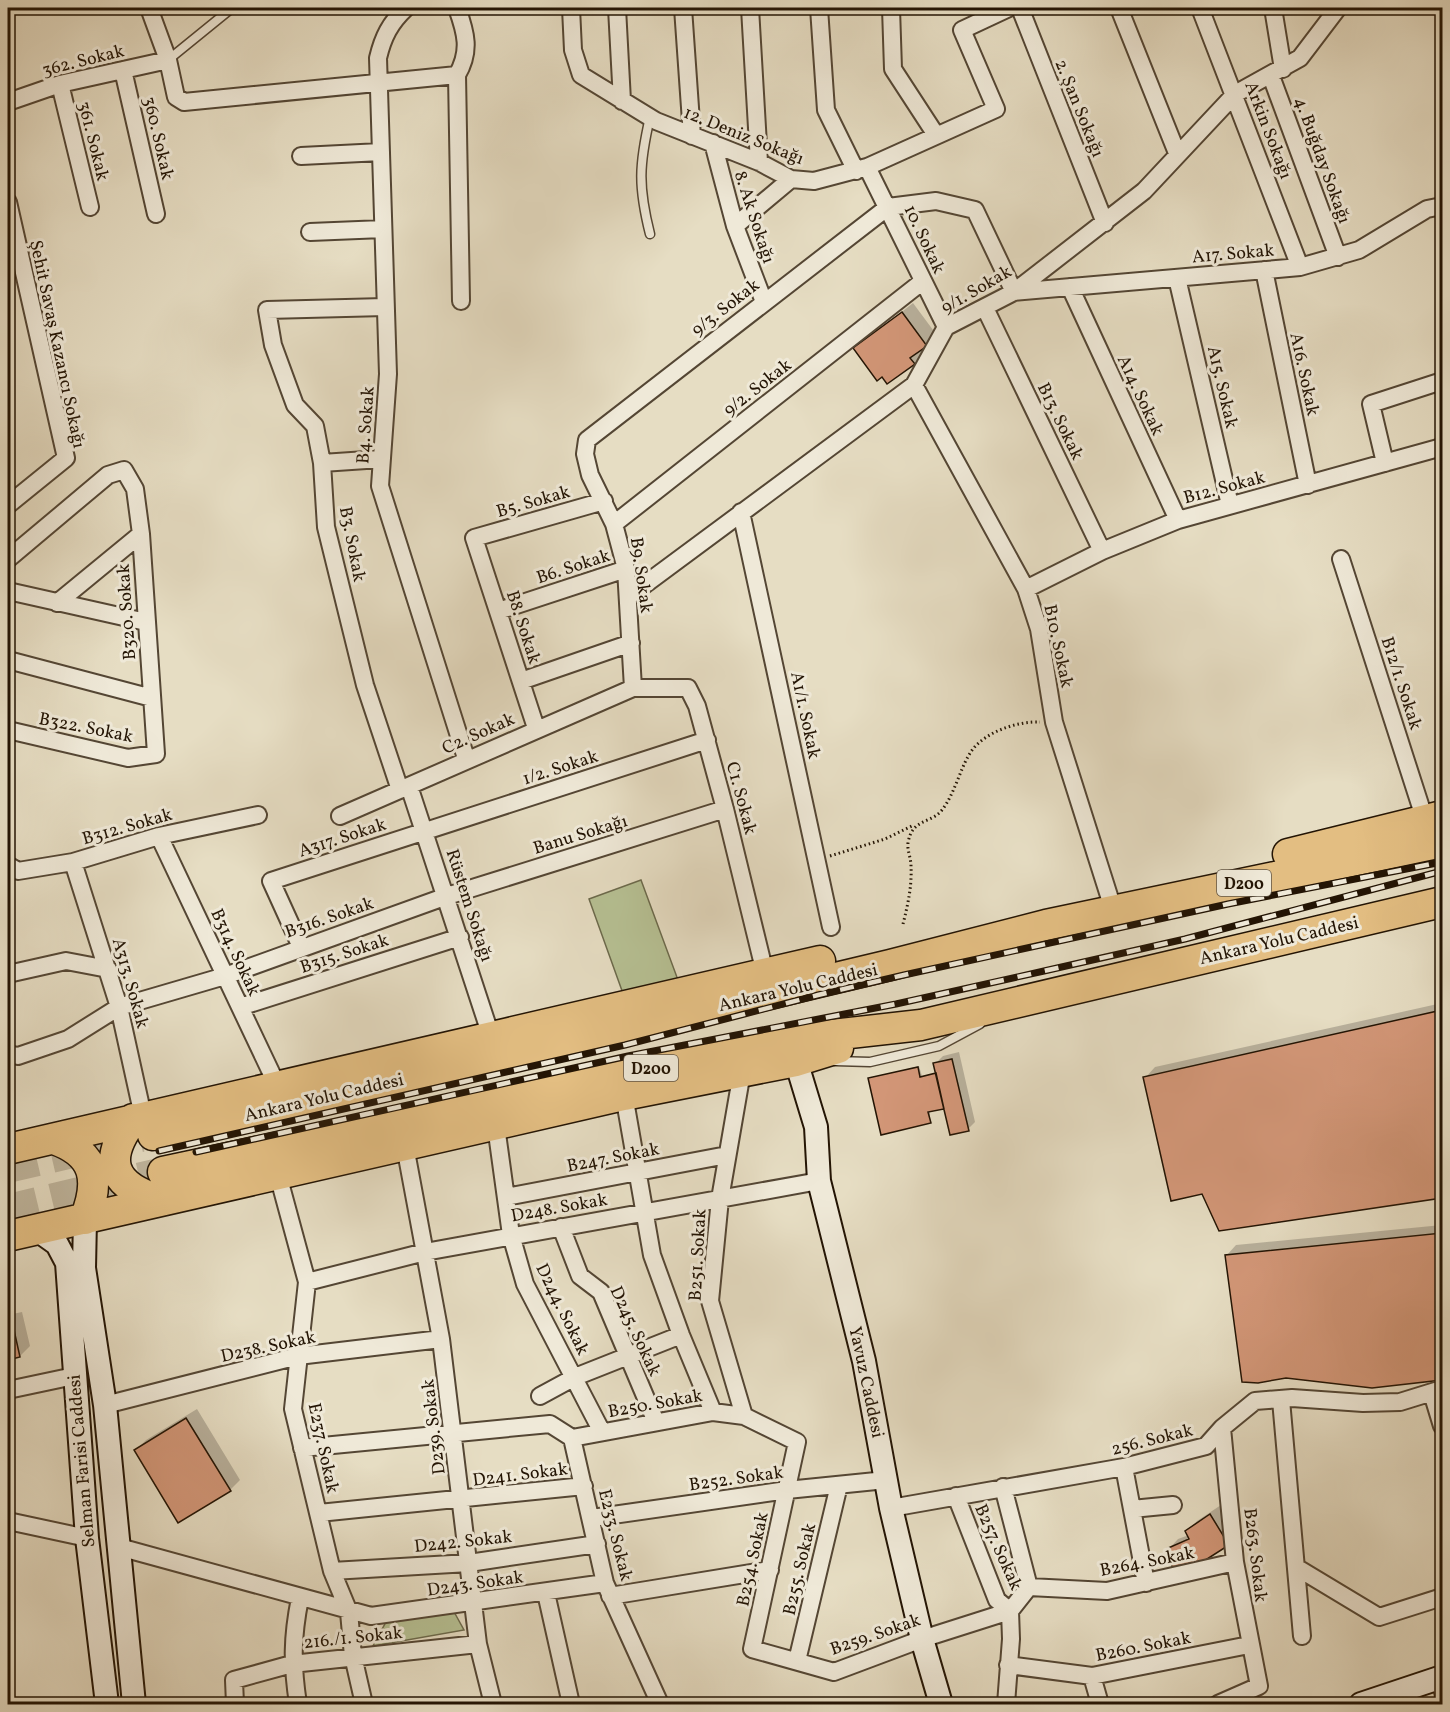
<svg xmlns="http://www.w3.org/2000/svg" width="1450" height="1712" font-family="Vollkorn,serif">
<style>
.green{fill:#b6c093;stroke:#6c6a4c;stroke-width:1.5}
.shadow{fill:#0003}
.building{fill:#d29677;stroke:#231404;stroke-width:1.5}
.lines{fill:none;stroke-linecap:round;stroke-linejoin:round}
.highway-tunnel{stroke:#bfb59d;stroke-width:30;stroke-dasharray:30 15;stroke-linecap:butt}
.lane-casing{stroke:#544634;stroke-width:11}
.street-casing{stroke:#544634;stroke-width:20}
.secondary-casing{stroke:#231404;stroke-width:26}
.highway-casing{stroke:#231404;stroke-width:33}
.path{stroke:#231404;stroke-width:3;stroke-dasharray:1.5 3;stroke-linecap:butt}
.lane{stroke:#efe9d8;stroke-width:8}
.street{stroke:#efe9d8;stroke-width:16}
.secondary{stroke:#efe9d8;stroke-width:22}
.highway{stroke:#e3be82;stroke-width:30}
.rail-casing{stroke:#231404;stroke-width:7}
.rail{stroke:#efe9d8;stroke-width:4.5;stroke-dasharray:14;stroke-linecap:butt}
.labels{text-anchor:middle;stroke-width:6;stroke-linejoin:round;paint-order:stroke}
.shield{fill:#efe9d8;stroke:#605444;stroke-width:1.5}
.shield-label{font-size:16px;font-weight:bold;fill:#231404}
.street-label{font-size:18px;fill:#231404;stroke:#efe9d8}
</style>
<rect width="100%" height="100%" fill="#e6ddc3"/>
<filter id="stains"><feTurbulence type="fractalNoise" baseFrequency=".00333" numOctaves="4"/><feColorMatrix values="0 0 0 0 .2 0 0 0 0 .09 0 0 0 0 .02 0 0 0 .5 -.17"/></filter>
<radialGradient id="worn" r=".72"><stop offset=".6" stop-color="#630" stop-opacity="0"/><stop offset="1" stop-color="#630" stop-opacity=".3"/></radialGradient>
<path class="green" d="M641 880 678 980 625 999 589 899Z
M453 1610 464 1630 373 1646 386 1622Z"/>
<path class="shadow" d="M913 303 936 334 920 349 924 353 914 363 855 349Z
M1442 1003V1196L1219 1230 1145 1078 1155 1067Z
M959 1052 975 1122 968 1129 945 1107 930 1110V1122L870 1079 919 1066 922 1076 937 1073 935 1064 943 1056Z
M1442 1225V1378L1372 1387 1226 1256 1236 1245Z
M22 1312 30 1346 20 1356 8 1359V1315Z
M197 1409 240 1480 230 1490 136 1450 146 1440Z
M1221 1505 1239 1533 1228 1543 1168 1550 1178 1539 1189 1535 1187 1531 1197 1521Z"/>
<path class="building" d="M902 312 927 346 910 358 915 364 887 384 882 377 877 381 853 348Z
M1442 1010V1198L1219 1231 1202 1194 1171 1201 1143 1077Z
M952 1059 969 1131 950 1135 933 1063Z
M918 1067 920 1077 936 1073 944 1109 928 1112 931 1123 881 1135 868 1078Z
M1442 1233V1380L1372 1388 1286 1378 1258 1383 1242 1382 1225 1255Z
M12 1321 20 1357 8 1360V1322Z
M186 1418 231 1491 178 1523 134 1450Z
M1210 1514 1229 1545 1204 1561 1174 1572 1166 1549 1189 1539 1185 1531Z"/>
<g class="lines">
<path class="highway-tunnel" d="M8 1168 141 1137
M8 1209 163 1172"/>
<g class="lane-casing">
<path id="lane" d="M168 60 232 8
M650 234C638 186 639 165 650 117
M835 1061 870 1062 939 1046 980 1024
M1436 1680 1441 1704"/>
</g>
<g class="street-casing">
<path id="street" d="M149 8 168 60 176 97 184 102 457 75
M406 8C390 23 383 37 378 58L388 374 380 486 466 758
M571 8 573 50 581 75 656 121 759 162 791 179 814 181 867 167 996 109 962 30 1009 8
M617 8 622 101
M683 8 692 136
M750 8 759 162
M819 8 826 110 856 171
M891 8 893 69 936 135
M1020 8 1105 223
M1119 8 1177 153
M1200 8 1300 267
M1273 8 1283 69
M123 70 156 214
M457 75 461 301
M457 75C471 51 466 33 457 8
M1271 76 1338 257
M60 84 90 207
M8 102 60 84 168 60
M713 143 735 226 764 302
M301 156 381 152
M867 167 946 327
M8 202 66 458 8 505
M735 226 791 179
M310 232 383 229
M1264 270 1308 485
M1177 278 1230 505
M1070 287 1178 520
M385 307 267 310 273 345 295 405 315 426 322 463 326 527 365 685 400 790
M985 308 1102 551
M914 385 1026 589 1039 629 1054 722 1110 899
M322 463 381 459
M1385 463 1371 404 1442 381
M741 512 831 927
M614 524 923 281
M8 559 108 475 124 470 135 489 141 534 156 754 128 758 8 730
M1341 559 1425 820
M1026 589 1102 551 1178 520 1442 447
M8 591 146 622
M628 597 914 385 946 327 1014 292 1144 191 1235 94 1300 58 1338 8
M57 603 141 534
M498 611 626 569
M8 660 152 698
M521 681 631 643
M633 688 626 569 614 524 590 475 585 454 587 440 888 207 936 201 975 210 1014 292 1300 267 1359 250 1427 209 1442 206
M536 728 474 538 604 501
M409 786 491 1036
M340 816 633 688H688L697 706 725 809 765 973
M159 836 277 1085
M73 862 119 1007 143 1116
M8 865 18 871 73 862 159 836 258 815
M301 947 271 881 707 740
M8 974 66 961 108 969
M240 1007 460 937
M8 1054 18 1056 68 1039 119 1007 225 976 447 896 725 809
M742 1072 720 1199 710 1301 744 1416 797 1442 752 1649 834 1672 922 1639 1010 1611
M624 1095 652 1255 681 1335 713 1412
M496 1126 511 1235 525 1284 602 1432
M405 1146 441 1339 478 1644 493 1704
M278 1175 307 1282 293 1409 332 1571 349 1612 353 1656 364 1704
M506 1197 727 1155
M561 1227 580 1276 601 1292 656 1422
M307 1282 425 1252 819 1181
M8 1390 74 1376
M1432 1393 1442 1426
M540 1396 575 1377 681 1335
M1281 1400 1302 1636
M105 1405 298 1356 441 1339
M572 1438 605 1583 660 1704
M572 1438 713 1412 744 1416
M302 1448 550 1424 572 1438
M1124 1467 1146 1583
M1003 1487 1029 1587 1010 1611 1011 1639 1006 1704
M956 1496 997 1600 1010 1611
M891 1508 1124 1467 1206 1446 1222 1428 1255 1401 1292 1398 1363 1403 1400 1402 1442 1389
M1132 1509 1173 1505
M319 1513 584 1486
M592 1518 787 1490 886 1480
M8 1521 87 1538
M119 1547 371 1616 605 1583
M1296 1567 1379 1617 1442 1597
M332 1571 469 1563 597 1544
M1029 1587 1107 1591 1235 1562
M546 1593 571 1704
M610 1596 770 1570
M797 1661 839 1485
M1008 1665 1092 1676 1249 1645
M1092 1676 1100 1704
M235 1704 234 1680 292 1664 478 1644
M298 1704C292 1664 292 1638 300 1598
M1218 1704 1259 1686 1235 1562 1222 1428"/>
</g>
<g class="secondary-casing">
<path id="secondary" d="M796 1061 816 1127 819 1181 864 1361 891 1508 922 1639 941 1704
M85 1219 84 1268 105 1405 134 1704
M36 1229 57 1244 67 1263 87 1538 107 1704
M1361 1704 1442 1677"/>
</g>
<g class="highway-casing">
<path id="highway" d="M1288 854 1442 816
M133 1119C103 1159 110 1184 158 1200
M153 1135 551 1046 890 965 1046 925 1442 842
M54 1139C97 1154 100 1181 85 1219
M8 1149 820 961
M163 1172 778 1041 921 1025 1442 902
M8 1236 624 1095 796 1061 838 1048"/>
</g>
<path class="path" d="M830 856 885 839 914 825
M903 924C908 904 912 886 911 866 911 858 907 850 908 843 912 818 931 824 942 810 956 792 961 764 973 749 987 731 1019 721 1040 722"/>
<use href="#lane" class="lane"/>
<use href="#street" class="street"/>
<use href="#secondary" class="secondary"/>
<use href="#highway" class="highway"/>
<g class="rail-casing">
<path id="rail" d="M159 1151 625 1045 818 995 904 975 1228 904 1442 862
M196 1152 628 1056 896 1004 1044 971 1185 939 1442 871"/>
</g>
<use href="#rail" class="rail"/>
</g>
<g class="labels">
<g class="shield">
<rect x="1217" y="870" width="54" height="26" rx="4.5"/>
<rect x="624" y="1055" width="54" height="26" rx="4.5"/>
</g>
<g class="shield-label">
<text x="1244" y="889">D200</text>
<text x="651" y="1074">D200</text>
</g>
<g class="street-label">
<text transform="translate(83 60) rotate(-14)" y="6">362. Sokak</text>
<text transform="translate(1080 108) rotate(68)" y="6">2. Şan Sokağı</text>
<text transform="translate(1269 130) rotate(69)" y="6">Arkin Sokağı</text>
<text transform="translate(744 135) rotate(22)" y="6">12. Deniz Sokağı</text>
<text transform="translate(159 138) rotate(77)" y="6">360. Sokak</text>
<text transform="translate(94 141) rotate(76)" y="6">361. Sokak</text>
<text transform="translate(1323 160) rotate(70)" y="6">4. Buğday Sokağı</text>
<text transform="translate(755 217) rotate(72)" y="6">8. Ak Sokağı</text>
<text transform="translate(925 239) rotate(65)" y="6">10. Sokak</text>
<text transform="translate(1233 253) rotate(-5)" y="6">A17. Sokak</text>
<text transform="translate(976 289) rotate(-30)" y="6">9/1. Sokak</text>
<text transform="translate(725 307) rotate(-38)" y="6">9/3. Sokak</text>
<text transform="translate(58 344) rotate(78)" y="6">Şehit Savaş Kazancı Sokağı</text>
<text transform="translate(1305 374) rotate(78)" y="6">A16. Sokak</text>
<text transform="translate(757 387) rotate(-38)" y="6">9/2. Sokak</text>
<text transform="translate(1223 387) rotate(77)" y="6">A15. Sokak</text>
<text transform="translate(1141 395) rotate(65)" y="6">A14. Sokak</text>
<text transform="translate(1061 421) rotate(64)" y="6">B13. Sokak</text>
<text transform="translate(365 425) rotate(-86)" y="6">B4. Sokak</text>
<text transform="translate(1224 487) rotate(-15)" y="6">B12. Sokak</text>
<text transform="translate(533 501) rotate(-16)" y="6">B5. Sokak</text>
<text transform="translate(353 544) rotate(79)" y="6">B3. Sokak</text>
<text transform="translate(573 566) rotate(-18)" y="6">B6. Sokak</text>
<text transform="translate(642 575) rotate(82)" y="6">B9. Sokak</text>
<text transform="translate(126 612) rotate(-94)" y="6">B320. Sokak</text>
<text transform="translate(524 627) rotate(72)" y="6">B8. Sokak</text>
<text transform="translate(1059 646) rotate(78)" y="6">B10. Sokak</text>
<text transform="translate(1402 683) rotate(72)" y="6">B12/1. Sokak</text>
<text transform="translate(806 715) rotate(78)" y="6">A1/1. Sokak</text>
<text transform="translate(86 727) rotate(11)" y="6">B322. Sokak</text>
<text transform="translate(478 733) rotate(-24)" y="6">C2. Sokak</text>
<text transform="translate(560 767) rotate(-18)" y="6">1/2. Sokak</text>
<text transform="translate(742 798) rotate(75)" y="6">C1. Sokak</text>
<text transform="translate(127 826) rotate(-16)" y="6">B312. Sokak</text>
<text transform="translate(580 834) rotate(-17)" y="6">Banu Sokağı</text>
<text transform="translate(342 837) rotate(-18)" y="6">A317. Sokak</text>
<text transform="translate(470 905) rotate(72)" y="6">Rüstem Sokağı</text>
<text transform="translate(329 917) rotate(-19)" y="6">B316. Sokak</text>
<text transform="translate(1279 940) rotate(-13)" y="6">Ankara Yolu Caddesi</text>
<text transform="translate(236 952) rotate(65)" y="6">B314. Sokak</text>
<text transform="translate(344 953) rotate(-18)" y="6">B315. Sokak</text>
<text transform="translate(131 983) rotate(74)" y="6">A313. Sokak</text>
<text transform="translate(798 987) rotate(-13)" y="6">Ankara Yolu Caddesi</text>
<text transform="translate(324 1097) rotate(-13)" y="6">Ankara Yolu Caddesi</text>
<text transform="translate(613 1157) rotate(-11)" y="6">B247. Sokak</text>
<text transform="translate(559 1207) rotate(-10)" y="6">D248. Sokak</text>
<text transform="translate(697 1255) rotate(-87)" y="6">B251. Sokak</text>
<text transform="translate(563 1309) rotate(64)" y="6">D244. Sokak</text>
<text transform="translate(636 1331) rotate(65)" y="6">D245. Sokak</text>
<text transform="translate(268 1346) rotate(-12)" y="6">D238. Sokak</text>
<text transform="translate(867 1382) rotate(78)" y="6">Yavuz Caddesi</text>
<text transform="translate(655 1403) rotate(-10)" y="6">B250. Sokak</text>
<text transform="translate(433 1427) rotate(-97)" y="6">D239. Sokak</text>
<text transform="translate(1152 1439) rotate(-14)" y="6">256. Sokak</text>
<text transform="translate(324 1448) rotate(78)" y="6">E237. Sokak</text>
<text transform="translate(81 1461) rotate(-95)" y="6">Selman Farisi Caddesi</text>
<text transform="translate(520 1474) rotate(-7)" y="6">D241. Sokak</text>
<text transform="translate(736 1478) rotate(-8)" y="6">B252. Sokak</text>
<text transform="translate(616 1535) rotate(76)" y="6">E233. Sokak</text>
<text transform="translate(463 1541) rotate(-6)" y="6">D242. Sokak</text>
<text transform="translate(999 1547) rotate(66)" y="6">B257. Sokak</text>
<text transform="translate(1256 1555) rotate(83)" y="6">B263. Sokak</text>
<text transform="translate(752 1559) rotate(-78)" y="6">B254. Sokak</text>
<text transform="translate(1147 1561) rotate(-11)" y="6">B264. Sokak</text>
<text transform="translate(799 1569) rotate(-77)" y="6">B255. Sokak</text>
<text transform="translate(475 1583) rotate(-8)" y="6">D243. Sokak</text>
<text transform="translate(875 1634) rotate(-19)" y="6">B259. Sokak</text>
<text transform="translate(353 1637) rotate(-6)" y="6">216./1. Sokak</text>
<text transform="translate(1143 1646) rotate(-11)" y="6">B260. Sokak</text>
</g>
</g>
<rect width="1450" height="1712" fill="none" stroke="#e6ddc3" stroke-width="30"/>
<rect x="9" y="9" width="1432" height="1694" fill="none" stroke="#231404" stroke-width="3"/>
<rect x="15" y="15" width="1420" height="1682" fill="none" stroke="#231404" stroke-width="1.5"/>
<rect width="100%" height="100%" filter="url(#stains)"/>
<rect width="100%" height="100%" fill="url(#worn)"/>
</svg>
